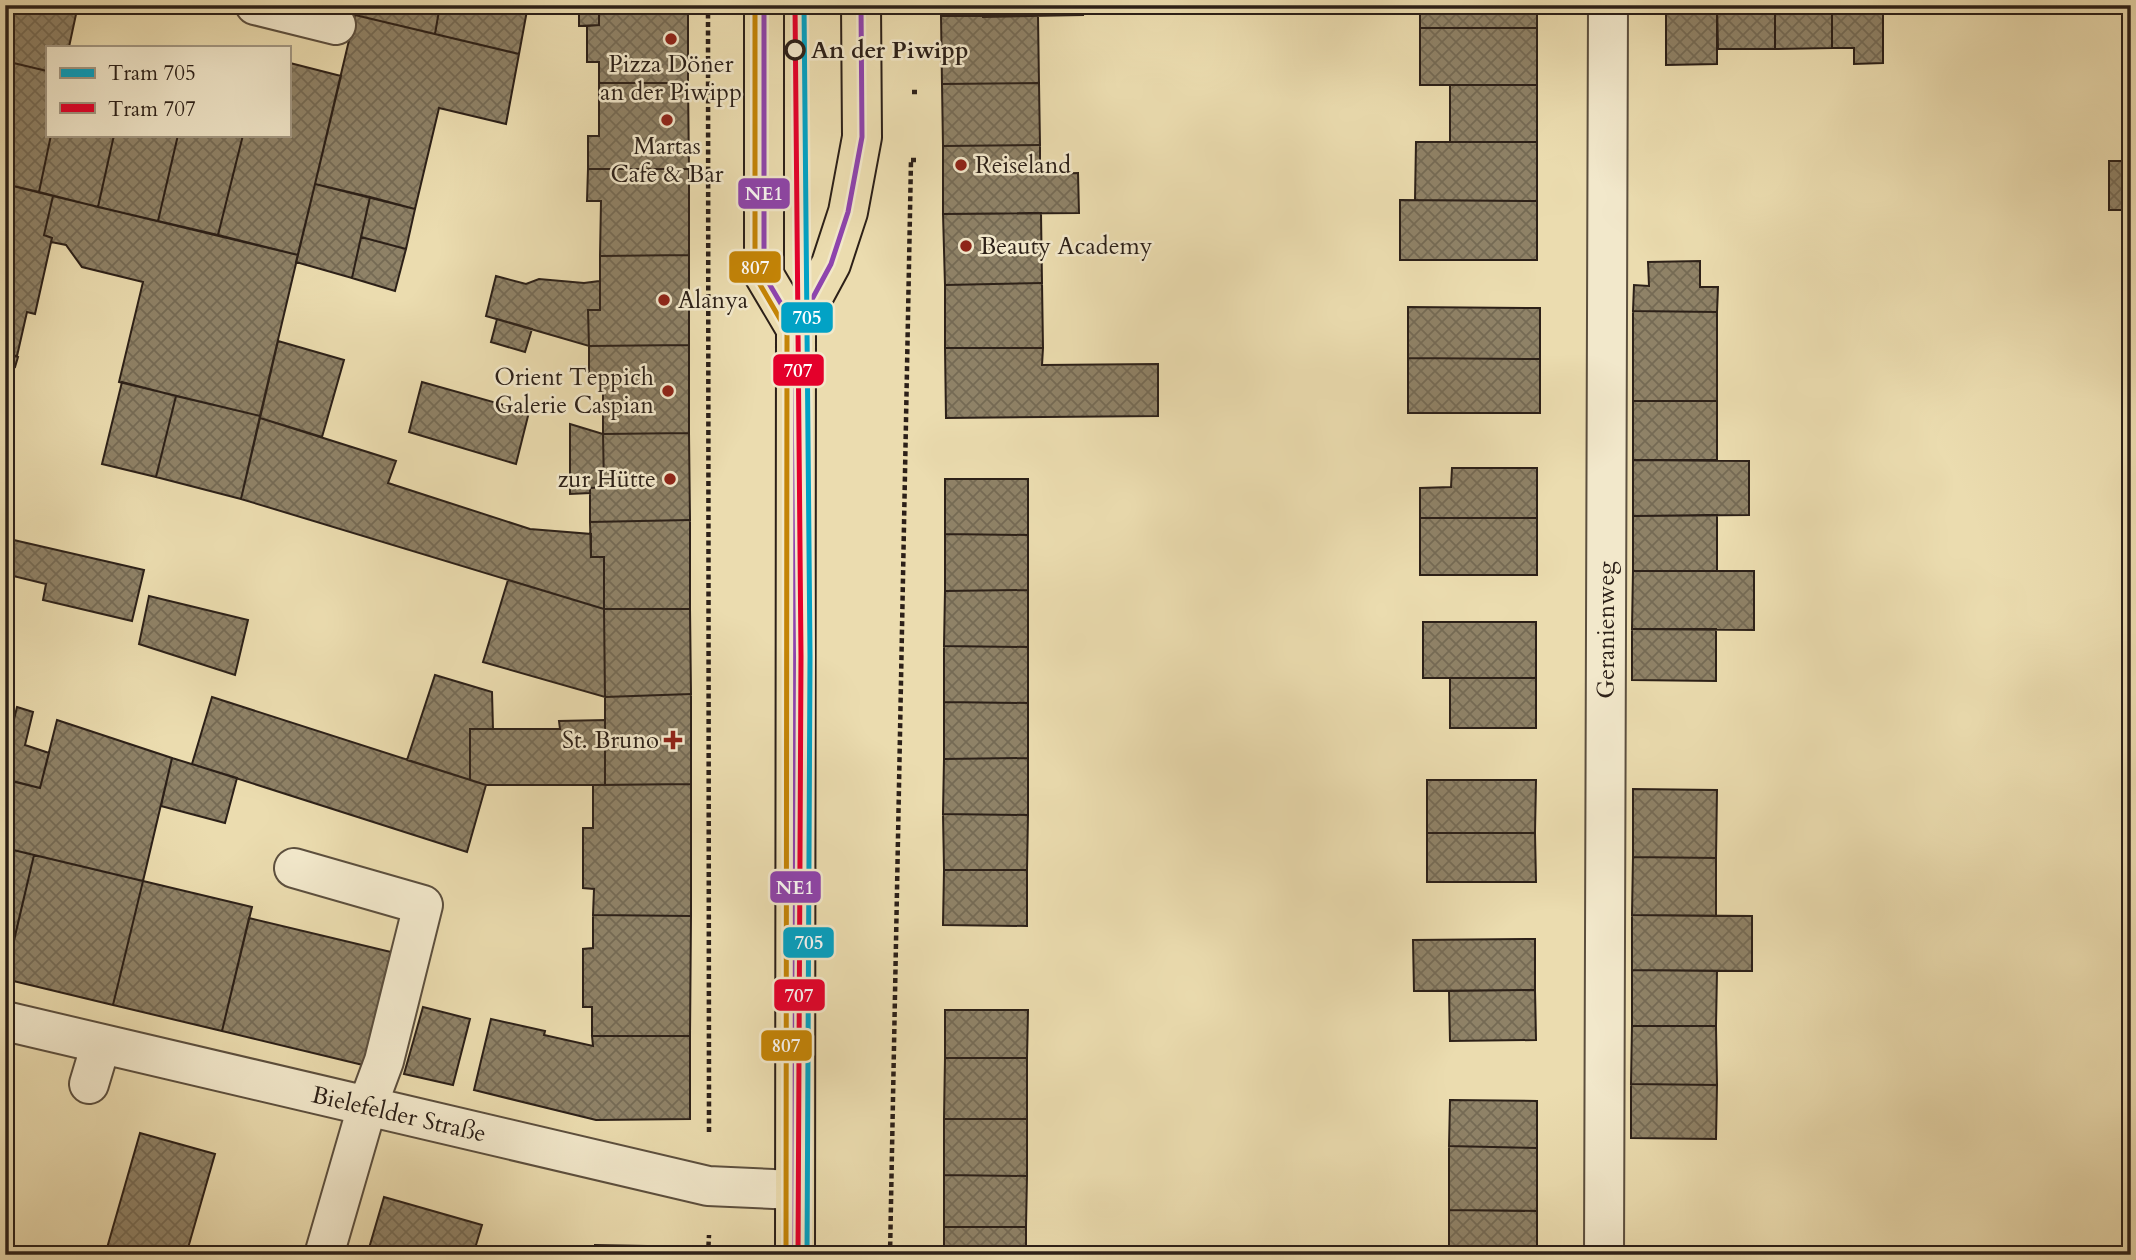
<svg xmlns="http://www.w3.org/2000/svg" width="2136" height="1260" font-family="Cardo,serif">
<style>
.building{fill:url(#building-cross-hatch);stroke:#2c2018;stroke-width:2}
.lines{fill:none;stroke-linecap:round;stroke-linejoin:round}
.minor-casing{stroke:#5c4f3e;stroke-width:42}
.major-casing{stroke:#2c2018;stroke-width:42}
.path{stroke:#2c2018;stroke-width:4.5;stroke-dasharray:5 3.5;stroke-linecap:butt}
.minor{stroke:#f2e8cb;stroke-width:38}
.major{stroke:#ebdcaf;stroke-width:38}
.bus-1-casing{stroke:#f2e8cb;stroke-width:10}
.bus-2-casing{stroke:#f2e8cb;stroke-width:10}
.bus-1{stroke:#8e44ad;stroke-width:5}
.bus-2{stroke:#c48406;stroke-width:5}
.tram-1-casing{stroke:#f2e8cb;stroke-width:10}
.tram-2-casing{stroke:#f2e8cb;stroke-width:10}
.tram-1{stroke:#02a2c5;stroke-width:5}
.tram-2{stroke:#e4002b;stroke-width:5}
.poi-dot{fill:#8f2418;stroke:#f2e8cb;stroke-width:2.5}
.stop-dot{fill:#f2e8cb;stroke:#2c2018;stroke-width:3.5}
.labels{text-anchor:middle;stroke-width:5;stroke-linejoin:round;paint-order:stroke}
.stop-label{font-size:24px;font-weight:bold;fill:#2c2018;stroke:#f2e8cb;text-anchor:start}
.poi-label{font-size:24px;fill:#2c2018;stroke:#f2e8cb;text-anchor:start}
.street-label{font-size:24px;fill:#2c2018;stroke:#f2e8cb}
.line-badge{stroke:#f2e8cb;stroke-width:2.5}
.badge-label{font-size:19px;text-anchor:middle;font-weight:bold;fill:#fff}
</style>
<defs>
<pattern id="building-cross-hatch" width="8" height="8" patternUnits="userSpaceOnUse" patternTransform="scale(1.75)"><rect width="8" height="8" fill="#8f8267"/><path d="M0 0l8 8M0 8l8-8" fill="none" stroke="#756a54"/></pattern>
</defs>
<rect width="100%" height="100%" fill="#ebdcaf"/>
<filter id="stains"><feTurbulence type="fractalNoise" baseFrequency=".00286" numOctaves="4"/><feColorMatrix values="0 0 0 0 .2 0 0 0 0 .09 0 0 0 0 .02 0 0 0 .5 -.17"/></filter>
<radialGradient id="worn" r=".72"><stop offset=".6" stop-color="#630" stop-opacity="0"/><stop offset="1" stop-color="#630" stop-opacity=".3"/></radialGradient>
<path class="building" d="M5 5H78L69 47H47V71L5 61Z
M316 5H357L355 15Z
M357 5H440L435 34 355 15Z
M440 5H528L519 54 435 34Z
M579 5H599V25L579 26Z
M599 5H688V83H599V62H587V26L599 25Z
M983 5H1082L1083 15 983 17Z
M1420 5H1537V28H1420Z
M1666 5H1717V64L1666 65Z
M1717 5H1775V49H1718Z
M1775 5H1832V48L1775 49Z
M1832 5H1883V63L1854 64V48H1832Z
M355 15 519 54 506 124 439 108 415 209 315 184Z
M941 16H1038L1039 83 942 84Z
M1420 28H1537V85H1420Z
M5 61 47 71V135H51L39 192 5 184Z
M290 63 341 76 298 255 218 235 243 135H289Z
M599 83H688L689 169H588V136H599Z
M1039 83 1040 145 943 146 942 84Z
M1450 85H1537V142H1450Z
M51 135H114L98 207 39 192Z
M114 135H178L158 221 98 207Z
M178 135H243L218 235 158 221Z
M1416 142H1537V201L1415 200Z
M1040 145V174L1078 173 1079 213 943 214V146Z
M2109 161H2131V210H2109Z
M588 169H689V255L600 256 601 201H587Z
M5 184 53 196 44 235 52 238 35 314 27 312 17 356 5 354Z
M315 184 370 197 352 278 296 262Z
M53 196 298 255 260 416 119 382 143 282 82 267 66 245 51 242 52 238 44 235Z
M370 197 415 209 406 249 361 237Z
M1400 200 1537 201V260H1400Z
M1041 213 1042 283 945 285 943 214Z
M361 237 406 249 395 291 352 278Z
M689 255V345L589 346 588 310H600V256Z
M1700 261V287H1718L1717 312 1633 311 1634 285 1649 286 1648 262Z
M496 276 526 284 539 279 584 283 600 281V310H588L589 346 486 316Z
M1042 283 1043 348H945V285Z
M1408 307 1540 308V359L1408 358Z
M1633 311 1717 312V401H1633Z
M497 319 532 329 525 352 491 342Z
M278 341 344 360 322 437 260 418Z
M689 345V433L603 434V378H589V346Z
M945 348H1043L1042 365 1158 364V416L946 418Z
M5 354 18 357 15 367 5 365Z
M1408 358 1540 359V413H1408Z
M122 382 176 396 156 477 102 464Z
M422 382 529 412 516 464 409 432Z
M176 396 260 416 241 499 156 477Z
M1633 401H1717V460H1633Z
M260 418 396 461 388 483 530 529 591 534V557H604V609L241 499Z
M570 424 603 434 604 487 590 488V493L570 494Z
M689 433 690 520 590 522V488L604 487 603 434Z
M1633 460 1749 461V515L1633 516Z
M1452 468H1537V518H1420V488L1451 487Z
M945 479H1028V535L945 534Z
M1717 515V571H1633V516Z
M1420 518H1537V575H1420Z
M690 520V609H604V557H591L590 522Z
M945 534 1028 535V590L945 591Z
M5 538 144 570 132 621 43 600 46 584 5 574Z
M1633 571H1754V630L1632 629Z
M508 580 604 609 605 697 483 662Z
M1028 590V647L944 646 945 591Z
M149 596 248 620 235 675 139 644Z
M604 609H690L691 694 605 697Z
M1423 622H1536V678H1423Z
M1632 629H1716V681L1632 680Z
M944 646 1028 647V703L944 702Z
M435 675 492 692 493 729H470V780L407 760Z
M1450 678H1536V728H1450Z
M691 694V784L605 785V697Z
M212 697 486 785 467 852 192 764Z
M944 702 1028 703V758L944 759Z
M17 707 33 712 25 745 49 753 40 788 5 779V756Z
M57 720 172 758 143 881 5 848V807L11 781 40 788Z
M605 720V785H486L470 780V729H560L559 721Z
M172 758 237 778 225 823 161 806Z
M1028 758V815L943 814 944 759Z
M1427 780H1536L1535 833H1427Z
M691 784V916L593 915 594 889 583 888V828H593V785Z
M1633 789 1717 790 1716 858 1633 857Z
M943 814 1028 815 1027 870H944Z
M1427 833H1535L1536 882H1427Z
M5 848 34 855 5 978Z
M34 855 143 881 113 1005 5 979Z
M1633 857 1716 858V916L1632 915Z
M944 870H1027V926L943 925Z
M143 881 252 907 222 1031 113 1005Z
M593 915 691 916 690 1036H592V1007H583V949L593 948Z
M1632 915 1752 916V971L1632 970Z
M249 918 391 952 363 1065 222 1031Z
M1535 939V990L1414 991 1413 940Z
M1632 970 1717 971 1716 1026H1632Z
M1535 990 1536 1040 1450 1041 1449 991Z
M423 1007 470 1019 453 1085 404 1074Z
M945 1010H1028L1027 1058H945Z
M491 1019 545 1031 544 1035 593 1046 592 1036H690V1119L596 1120 474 1090Z
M1632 1026H1716L1717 1085 1631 1084Z
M945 1058H1027V1119H944Z
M1631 1084 1717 1085 1716 1139 1631 1138Z
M1450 1100 1537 1101V1148L1449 1146Z
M944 1119H1027V1176L944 1175Z
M140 1133 215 1154 186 1255H105Z
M1449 1146 1537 1148V1211L1449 1210Z
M944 1175 1027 1176 1026 1227H944Z
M384 1197 482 1225 473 1255H367Z
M1449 1210 1537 1211V1255H1449Z
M944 1227H1026V1255H944Z
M595 1245 647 1246 685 1252V1255H595Z"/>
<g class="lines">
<g class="minor-casing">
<path id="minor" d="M255 5 336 25
M294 868 423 905 384 1061 367 1107 324 1255
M5 1021 708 1186 795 1190
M89 1084 101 1044
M1604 1255 1608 5"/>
</g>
<g class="major-casing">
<path id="major" d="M764 5V275L796 329
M795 1255 796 329 831 264 848 212 862 137 861 5"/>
</g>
<path class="path" d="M708 5 709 1135
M912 92H920
M911 160H919
M708 1255 709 1235
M890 1255 911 160"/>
<use href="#minor" class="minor"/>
<use href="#major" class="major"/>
<g class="bus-1-casing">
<path id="bus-1" d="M764 5V275L796 329V373
M795 1255 796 329 831 264 848 212 862 137 861 5"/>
</g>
<g class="bus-2-casing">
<path id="bus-2" d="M755 5V276L787 331 786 1255"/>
</g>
<use href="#bus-1" class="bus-1"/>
<use href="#bus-2" class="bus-2"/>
<g class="tram-1-casing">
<path id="tram-1" d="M804 5 810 656 807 1255"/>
</g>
<g class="tram-2-casing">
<path id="tram-2" d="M795 5 801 656 798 1255"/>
</g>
<use href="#tram-1" class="tram-1"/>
<use href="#tram-2" class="tram-2"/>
</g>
<g class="poi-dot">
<circle cx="671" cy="39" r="7"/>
<circle cx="667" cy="120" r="7"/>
<circle cx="961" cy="165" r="7"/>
<circle cx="966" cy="246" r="7"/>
<circle cx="664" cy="300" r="7"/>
<circle cx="668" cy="391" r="7"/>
<circle cx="670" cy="479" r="7"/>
<path d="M669.5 729.5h7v7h7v7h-7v7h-7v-7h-7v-7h7z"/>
</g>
<circle class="stop-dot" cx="795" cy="50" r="9"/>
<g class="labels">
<g class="stop-label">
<text x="811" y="58">An der Piwipp</text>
</g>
<g class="poi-label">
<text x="671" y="72" text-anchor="middle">Pizza Döner<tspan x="671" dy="28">an der Piwipp</tspan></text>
<text x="667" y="154" text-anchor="middle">Martas<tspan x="667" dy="28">Cafe &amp; Bar</tspan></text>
<text x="975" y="173">Reiseland</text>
<text x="980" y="254">Beauty Academy</text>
<text x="678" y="308">Alanya</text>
<text x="654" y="385" text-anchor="end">Orient Teppich<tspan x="654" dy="28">Galerie Caspian</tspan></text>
<text x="656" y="487" text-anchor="end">zur Hütte</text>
<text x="659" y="748" text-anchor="end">St. Bruno</text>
</g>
<g class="street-label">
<text transform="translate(1606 630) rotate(-90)" y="8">Geranienweg</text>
<text transform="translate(399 1114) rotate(13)" y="8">Bielefelder Straße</text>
</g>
</g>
<g class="line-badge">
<rect x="737" y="177" width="54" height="33" rx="7" fill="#8e44ad"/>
<rect x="728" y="250" width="54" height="34" rx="7" fill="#c48406"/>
<rect x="780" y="301" width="54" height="33" rx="7" fill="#02a2c5"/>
<rect x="772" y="353" width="53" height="34" rx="7" fill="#e4002b"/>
<rect x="769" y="870" width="53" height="34" rx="7" fill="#8e44ad"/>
<rect x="782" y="926" width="53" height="33" rx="7" fill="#02a2c5"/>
<rect x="773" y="978" width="53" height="34" rx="7" fill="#e4002b"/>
<rect x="760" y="1029" width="53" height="33" rx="7" fill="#c48406"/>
</g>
<g class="badge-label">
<text x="764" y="200">NE1</text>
<text x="755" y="274">807</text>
<text x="807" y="324">705</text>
<text x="798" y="377">707</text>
<text x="795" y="894">NE1</text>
<text x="809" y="949">705</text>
<text x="799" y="1002">707</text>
<text x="786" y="1052">807</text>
</g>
<rect width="2136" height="1260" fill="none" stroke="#ebdcaf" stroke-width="28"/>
<rect x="7" y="7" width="2122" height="1246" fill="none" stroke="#2c2018" stroke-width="3.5"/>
<rect x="14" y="14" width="2108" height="1232" fill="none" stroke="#2c2018" stroke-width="2"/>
<rect x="46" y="46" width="245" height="91" fill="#f2e8cb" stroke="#a39883" stroke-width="2"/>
<rect x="60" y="68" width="35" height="10" fill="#02a2c5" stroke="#a39883" stroke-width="2"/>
<text x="108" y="80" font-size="21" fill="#2c2018">Tram 705</text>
<rect x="60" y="103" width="35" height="10" fill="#e4002b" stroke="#a39883" stroke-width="2"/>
<text x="108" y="116" font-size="21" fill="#2c2018">Tram 707</text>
<rect width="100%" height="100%" filter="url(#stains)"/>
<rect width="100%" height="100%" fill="url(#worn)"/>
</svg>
